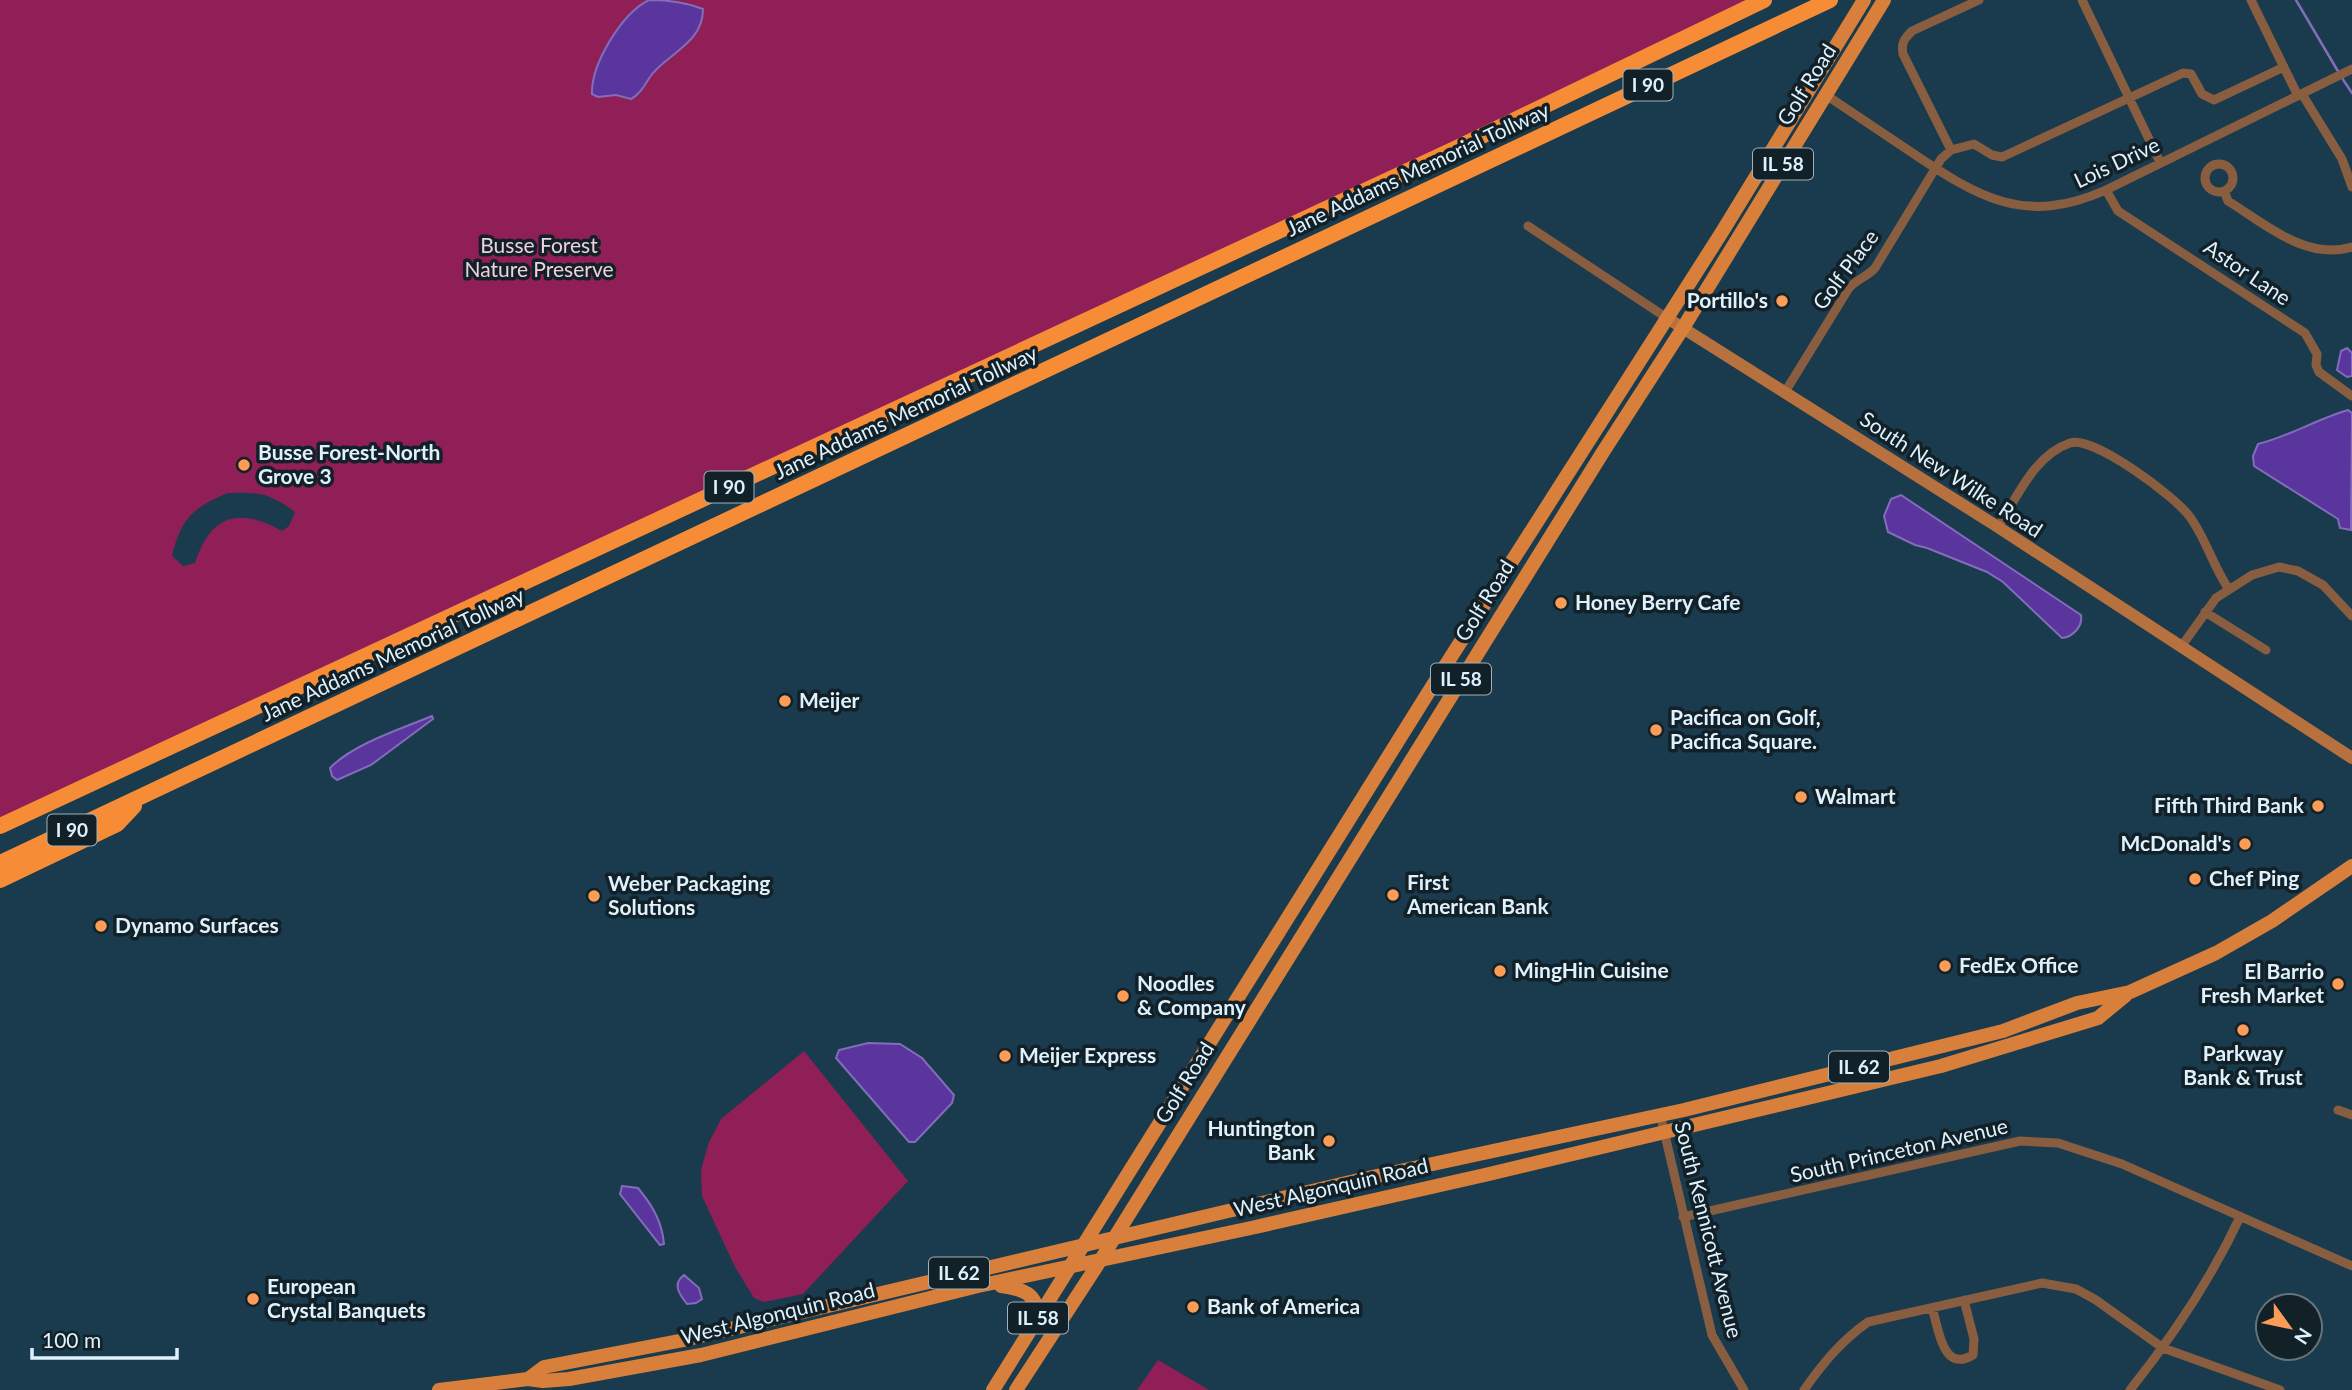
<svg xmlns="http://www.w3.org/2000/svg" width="2352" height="1390" font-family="Lato,sans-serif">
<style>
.green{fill:#901f58;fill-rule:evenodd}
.water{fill:#5a359d;stroke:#826dba;stroke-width:2}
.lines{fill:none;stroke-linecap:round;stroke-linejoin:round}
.stream{stroke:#826dba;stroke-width:2.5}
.minor{stroke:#895d3f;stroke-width:9}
.secondary{stroke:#b6713e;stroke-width:12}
.primary{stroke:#d87f3b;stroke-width:14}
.motorway{stroke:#f78c36;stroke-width:16}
.poi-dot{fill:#fd9c56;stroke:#122028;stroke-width:2.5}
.labels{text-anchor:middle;stroke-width:7;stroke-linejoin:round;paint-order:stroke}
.shield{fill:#122028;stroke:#a1b2bd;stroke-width:2}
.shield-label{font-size:19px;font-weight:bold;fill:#def1fd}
.street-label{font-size:21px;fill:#def1fd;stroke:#122028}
.park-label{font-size:21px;fill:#efd0db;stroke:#122028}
.poi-label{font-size:21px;font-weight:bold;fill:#def1fd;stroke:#122028;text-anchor:start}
</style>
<rect width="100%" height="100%" fill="#193b4d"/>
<path class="green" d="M0 0H1761L0 824ZM228 493C260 492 269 493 295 512L289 526 282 531C239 507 211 514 195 563L183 566 172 556C181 519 192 508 228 493Z
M804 1051 908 1181 803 1294 764 1302 754 1298 735 1267 702 1196 701 1170 709 1142 721 1119Z
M1158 1360 1209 1390H1137Z"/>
<path class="water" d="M649 0C668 0 685 2 703 9 703 42 671 52 653 73 645 83 642 93 631 99L616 95 598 97 592 94C591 64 622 13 649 0Z
M2347 348 2352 353V376L2347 377 2337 370 2341 351Z
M2348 410 2352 413 2351 530 2340 528 2338 519 2254 466 2253 456 2258 444C2290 436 2317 419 2348 410Z
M1901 495 2081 615C2083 626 2073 637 2062 638L2003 582 1987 572 1927 548 1915 545 1888 532 1884 516 1891 499Z
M432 716 433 719 371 765 337 780 332 776 330 768C353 744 401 729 432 716Z
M868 1043 900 1044 922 1058 954 1095 952 1103 915 1142H909L836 1058 839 1050Z
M622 1186 638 1188C652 1205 662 1221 664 1244L660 1245 620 1194Z
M684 1275 699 1288 702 1299 696 1303 687 1304C679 1294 672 1284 684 1275Z"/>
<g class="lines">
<path class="stream" d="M2296 0 2339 73
M2342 78 2352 93"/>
<path class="minor" d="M2082 0 2160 162
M2251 0 2298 96
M2302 94 2342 159 2352 187
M1826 95C1854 114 1883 133 1911 152 1979 198 2025 226 2106 190L2352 69
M1951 150 1903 54C1901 43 1904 39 1912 31L1979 0
M2205 178a14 14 0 1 1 28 0a14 14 0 1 1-28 0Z
M2106 190 2118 211 2305 333 2317 354 2316 365 2319 372 2352 396
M2224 191 2228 201C2265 224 2306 261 2352 247
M1528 226 1667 318
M1785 392 1849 288C1857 279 1867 277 1875 268L1941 159 1951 150 1974 144 1992 155 2002 157 2183 73 2191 74 2202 94 2214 100 2284 67
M1998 527C2017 498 2034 455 2070 443 2093 435 2176 497 2190 517 2206 539 2213 566 2228 588
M2205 612 2266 650
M2181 647 2216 598 2252 575 2279 567 2298 571 2323 585 2352 616
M2338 1110 2352 1115
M1660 1114 1712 1335 1744 1390
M1683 1217 2020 1141 2058 1143 2122 1164 2352 1266
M1932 1308C1939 1329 1942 1373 1973 1355L1974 1339 1964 1300
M1804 1390C1823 1363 1841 1341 1868 1322L2042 1283 2076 1289 2096 1300 2163 1348 2280 1390
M2130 1390C2173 1336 2211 1279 2240 1217"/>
<path class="secondary" d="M1667 318 1998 527 2352 758"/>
<path class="primary" d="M1001 1286C1023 1289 1037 1293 1038 1317
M528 1379 544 1367 684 1340 1363 1179 1684 1110 2003 1031 2077 1003 2130 992 2216 953 2272 921 2352 866
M439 1390 528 1379 543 1381 569 1379 701 1355 978 1286 1251 1228 1489 1174 1941 1066 2098 1018 2126 995
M993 1390 1428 693 1722 232 1864 0
M1016 1390 1100 1261 1603 452 1683 328 1884 0"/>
<path class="motorway" d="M0 826 1459 147 1764 0
M0 863 1830 0
M0 880 117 824 134 806"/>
</g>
<g class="poi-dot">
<circle cx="1782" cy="301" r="7"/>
<circle cx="244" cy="465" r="7"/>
<circle cx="1561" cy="603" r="7"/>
<circle cx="785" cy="701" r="7"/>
<circle cx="1656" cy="730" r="7"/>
<circle cx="1801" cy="797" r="7"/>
<circle cx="2318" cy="806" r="7"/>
<circle cx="2245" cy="844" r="7"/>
<circle cx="2195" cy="879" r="7"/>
<circle cx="1393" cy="895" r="7"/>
<circle cx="594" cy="896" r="7"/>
<circle cx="101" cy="926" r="7"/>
<circle cx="1945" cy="966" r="7"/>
<circle cx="1500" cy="971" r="7"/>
<circle cx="2338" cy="984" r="7"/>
<circle cx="1123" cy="996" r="7"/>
<circle cx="2243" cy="1030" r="7"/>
<circle cx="1005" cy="1056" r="7"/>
<circle cx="1329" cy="1141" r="7"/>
<circle cx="253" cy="1299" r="7"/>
<circle cx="1193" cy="1307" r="7"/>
</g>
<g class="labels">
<g class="shield">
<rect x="1623.5" y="69.5" width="49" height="31" rx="5"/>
<rect x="1753" y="148.5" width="60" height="31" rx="5"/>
<rect x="704.5" y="471.5" width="49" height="31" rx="5"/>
<rect x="1431" y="663.5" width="60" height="31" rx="5"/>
<rect x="47.5" y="814.5" width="49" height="31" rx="5"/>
<rect x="1829" y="1051.5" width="60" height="31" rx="5"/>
<rect x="929" y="1257.5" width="60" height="31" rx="5"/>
<rect x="1008" y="1302.5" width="60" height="31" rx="5"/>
</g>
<g class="shield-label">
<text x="1648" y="92">I 90</text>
<text x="1783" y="171">IL 58</text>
<text x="729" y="494">I 90</text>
<text x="1461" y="686">IL 58</text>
<text x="72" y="837">I 90</text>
<text x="1859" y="1074">IL 62</text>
<text x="959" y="1280">IL 62</text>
<text x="1038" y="1325">IL 58</text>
</g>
<g class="street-label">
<text transform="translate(1807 85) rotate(-58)" y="7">Golf Road</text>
<text transform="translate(2117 163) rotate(-25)" y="7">Lois Drive</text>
<text transform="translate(1418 170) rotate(-25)" y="7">Jane Addams Memorial Tollway</text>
<text transform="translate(1846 270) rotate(-53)" y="7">Golf Place</text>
<text transform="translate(2247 273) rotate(34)" y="7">Astor Lane</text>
<text transform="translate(906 413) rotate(-25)" y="7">Jane Addams Memorial Tollway</text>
<text transform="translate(1951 475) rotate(33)" y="7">South New Wilke Road</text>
<text transform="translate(1485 601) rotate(-58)" y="7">Golf Road</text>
<text transform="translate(393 655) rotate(-25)" y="7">Jane Addams Memorial Tollway</text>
<text transform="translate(1185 1083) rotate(-58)" y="7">Golf Road</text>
<text transform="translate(1899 1151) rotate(-13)" y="7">South Princeton Avenue</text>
<text transform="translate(1331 1188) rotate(-13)" y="7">West Algonquin Road</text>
<text transform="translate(1708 1230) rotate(76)" y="7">South Kennicott Avenue</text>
<text transform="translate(778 1314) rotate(-14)" y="7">West Algonquin Road</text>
</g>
<g class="park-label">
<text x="539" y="253">Busse Forest<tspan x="539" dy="24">Nature Preserve</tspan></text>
</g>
<g class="poi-label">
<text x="1768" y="308" text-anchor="end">Portillo's</text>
<text x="258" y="460">Busse Forest-North<tspan x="258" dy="24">Grove 3</tspan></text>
<text x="1575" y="610">Honey Berry Cafe</text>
<text x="799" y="708">Meijer</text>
<text x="1670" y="725">Pacifica on Golf,<tspan x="1670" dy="24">Pacifica Square.</tspan></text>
<text x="1815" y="804">Walmart</text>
<text x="2304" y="813" text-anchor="end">Fifth Third Bank</text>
<text x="2231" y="851" text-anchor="end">McDonald's</text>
<text x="2209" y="886">Chef Ping</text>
<text x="1407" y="890">First<tspan x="1407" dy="24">American Bank</tspan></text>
<text x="608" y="891">Weber Packaging<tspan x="608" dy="24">Solutions</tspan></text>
<text x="115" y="933">Dynamo Surfaces</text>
<text x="1959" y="973">FedEx Office</text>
<text x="1514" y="978">MingHin Cuisine</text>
<text x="2324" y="979" text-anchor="end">El Barrio<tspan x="2324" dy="24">Fresh Market</tspan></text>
<text x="1137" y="991">Noodles<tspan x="1137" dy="24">&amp; Company</tspan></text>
<text x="2243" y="1061" text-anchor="middle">Parkway<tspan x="2243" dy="24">Bank &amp; Trust</tspan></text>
<text x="1019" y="1063">Meijer Express</text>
<text x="1315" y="1136" text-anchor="end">Huntington<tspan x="1315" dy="24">Bank</tspan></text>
<text x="267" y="1294">European<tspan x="267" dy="24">Crystal Banquets</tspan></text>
<text x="1207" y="1314">Bank of America</text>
</g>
</g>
<g transform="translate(2289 1327) rotate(123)"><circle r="33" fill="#122028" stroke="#64747d" stroke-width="2"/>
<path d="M0-5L12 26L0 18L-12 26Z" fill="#fd9c56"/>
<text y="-10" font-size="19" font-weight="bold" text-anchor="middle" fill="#def1fd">N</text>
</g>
<path d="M32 1348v10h145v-10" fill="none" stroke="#def1fd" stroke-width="3.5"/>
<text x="42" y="1348" font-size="21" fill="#def1fd" stroke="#122028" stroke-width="5" paint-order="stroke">100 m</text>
</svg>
